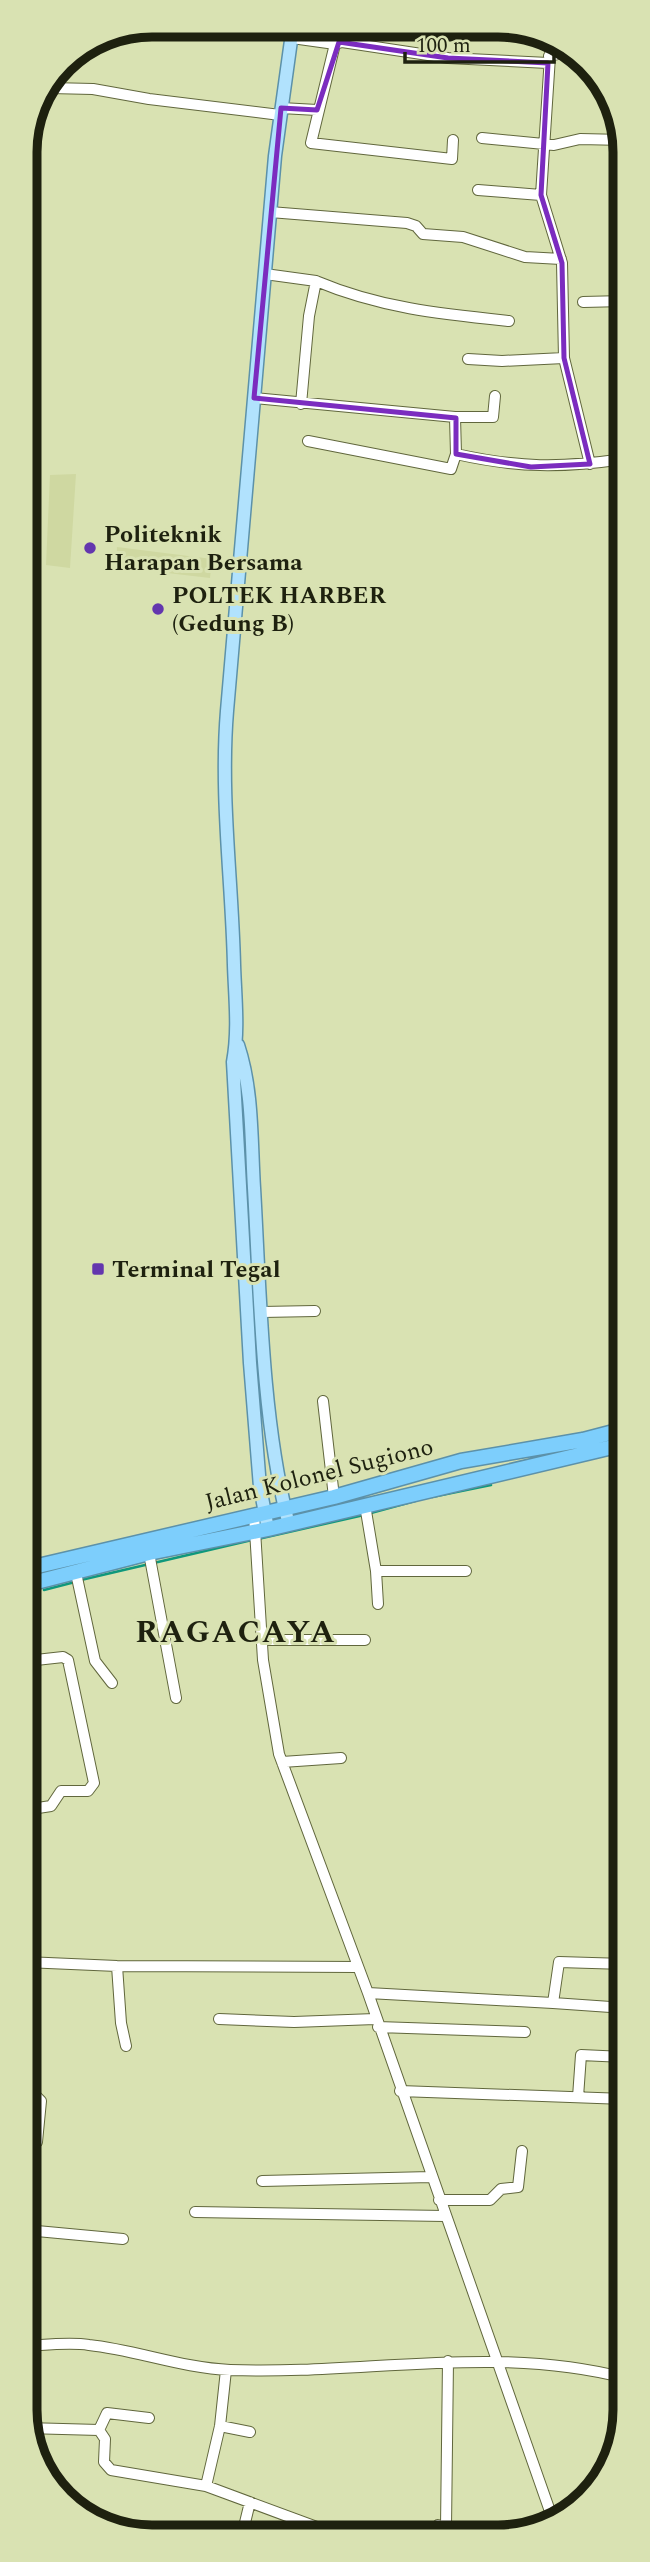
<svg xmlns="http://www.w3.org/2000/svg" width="650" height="2562" font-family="Spectral,serif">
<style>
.built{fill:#cfd8a1}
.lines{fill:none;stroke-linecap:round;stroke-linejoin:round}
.stream{stroke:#0f987c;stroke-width:2.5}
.minor-casing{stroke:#61673d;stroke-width:12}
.major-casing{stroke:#5c91a9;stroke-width:15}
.highway-casing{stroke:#5c91a9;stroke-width:17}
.minor{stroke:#fff;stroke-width:10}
.major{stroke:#b1e2fd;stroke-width:12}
.highway{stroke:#7dcefc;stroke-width:14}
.marked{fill:none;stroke:#7b2cbf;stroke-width:5;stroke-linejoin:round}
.poi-dot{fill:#6336ae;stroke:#d9e2b2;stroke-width:2.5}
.labels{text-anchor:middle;stroke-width:6;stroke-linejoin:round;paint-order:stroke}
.poi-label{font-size:24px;font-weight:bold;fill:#1e210f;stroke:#d9e2b2;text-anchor:start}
.street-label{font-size:24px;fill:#1e210f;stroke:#d9e2b2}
.district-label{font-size:32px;font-weight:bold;letter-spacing:2px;fill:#1e210f;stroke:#d9e2b2}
.rim{fill:none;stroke:#1e210f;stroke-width:9}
</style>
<rect width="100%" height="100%" fill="#d9e2b2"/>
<path class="built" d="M76 474 70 568 46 565 50 475Z
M117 547 212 559 210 578 116 567Z"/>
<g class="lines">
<path class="stream" d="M432 1497 491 1485
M371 1513 415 1501
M258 1539 364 1515
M81 1580 252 1540
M44 1590 75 1582"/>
<g class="minor-casing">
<path id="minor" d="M292 38 335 44 342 42 448 58 548 63
M551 41 541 195 562 263 564 358 590 464
M335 44 311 143 452 159 453 140
M549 56 568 52
M50 88 93 89 149 99 280 115
M281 108 317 110
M482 138 554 145 580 139 624 140
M478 190 541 195
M270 212 407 223 416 226 423 234 463 237 525 257 561 259
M265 274 316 281
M583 302 624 301
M468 359 502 361 564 358
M254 398 455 417 456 454C519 468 561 468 624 459
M301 404 309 316 316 281C380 308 441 314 509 321
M455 417H493L495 396
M308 441 451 469 456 454
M616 662H625
M262 1312 315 1311
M323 1401 334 1497
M365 1505 376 1571H466
M254 1514 263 1660 279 1754 368 1993 552 2517
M149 1553 176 1698
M376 1571 378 1604
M76 1573 95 1661 112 1683
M262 1640H365
M25 1655 36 1660 63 1657 68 1660 94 1783 88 1791H61L51 1806 25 1810
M282 1762 341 1758
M25 1962 117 1966 358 1967
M117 1966 121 2023 126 2046
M368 1993 553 2003 559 1962 625 1964
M553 2003 625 2008
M219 2019 294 2022 375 2019
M378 2027 525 2032
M400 2091 625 2099
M26 2094 36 2096 41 2101 37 2142 26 2147
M578 2097 581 2055 624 2057 622 2099
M262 2181 431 2177
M439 2200H490L501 2189 518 2187 522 2151
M195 2212 445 2216
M26 2230 123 2239
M26 2346C46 2345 69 2342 89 2345 136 2350 182 2368 230 2370 363 2375 494 2344 625 2378
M220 2426 250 2432
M26 2428 99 2430 105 2439 104 2462 111 2470 206 2486 341 2536
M99 2430 107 2413 149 2418
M206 2486 220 2426 226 2370
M446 2527 448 2361
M242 2535 250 2502
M429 2536 438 2525 466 2536"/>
</g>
<g class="major-casing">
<path id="major" d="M238 1045C253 1090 251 1141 254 1188 260 1292 262 1417 287 1517
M268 1529 260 1487 250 1363 233 1062C239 1030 235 997 234 965 232 880 220 796 227 711L275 156 293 26"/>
</g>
<g class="highway-casing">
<path id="highway" d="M25 1569 334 1497 461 1461 583 1440 625 1429
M25 1585 149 1553 268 1529 625 1444"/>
</g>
<use href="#minor" class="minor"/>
<use href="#major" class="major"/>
<use href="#highway" class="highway"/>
</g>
<path class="marked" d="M339 42 448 58 548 63 541 195 562 263 564 358 590 464 531 467 456 454V418L254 398 281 108 317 110Z"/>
<g class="poi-dot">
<circle cx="90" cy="548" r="7"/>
<circle cx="158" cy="609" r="7"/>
<rect x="91" y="1262" width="14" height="14" rx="3.5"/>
</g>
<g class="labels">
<g class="poi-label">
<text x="104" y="542">Politeknik<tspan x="104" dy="28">Harapan Bersama</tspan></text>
<text x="172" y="603">POLTEK HARBER<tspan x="172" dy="28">(Gedung B)</tspan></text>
<text x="112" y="1277">Terminal Tegal</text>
</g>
<g class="street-label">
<text transform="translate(319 1474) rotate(-14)" y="8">Jalan Kolonel Sugiono</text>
</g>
<g class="district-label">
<text x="236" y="1642">RAGACAYA</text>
</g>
</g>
<path d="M0 0H650V2562H0ZM152 37H498A115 115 0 0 1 613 152V2410A115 115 0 0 1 498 2525H152A115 115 0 0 1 37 2410V152A115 115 0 0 1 152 37Z" fill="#d9e2b2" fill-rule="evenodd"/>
<path class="rim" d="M152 37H498A115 115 0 0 1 613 152V2410A115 115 0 0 1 498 2525H152A115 115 0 0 1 37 2410V152A115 115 0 0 1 152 37Z"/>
<path d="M405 52v10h149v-10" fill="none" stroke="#1e210f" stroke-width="3.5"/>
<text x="416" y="52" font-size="21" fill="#1e210f" stroke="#d9e2b2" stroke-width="5" paint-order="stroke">100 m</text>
</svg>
